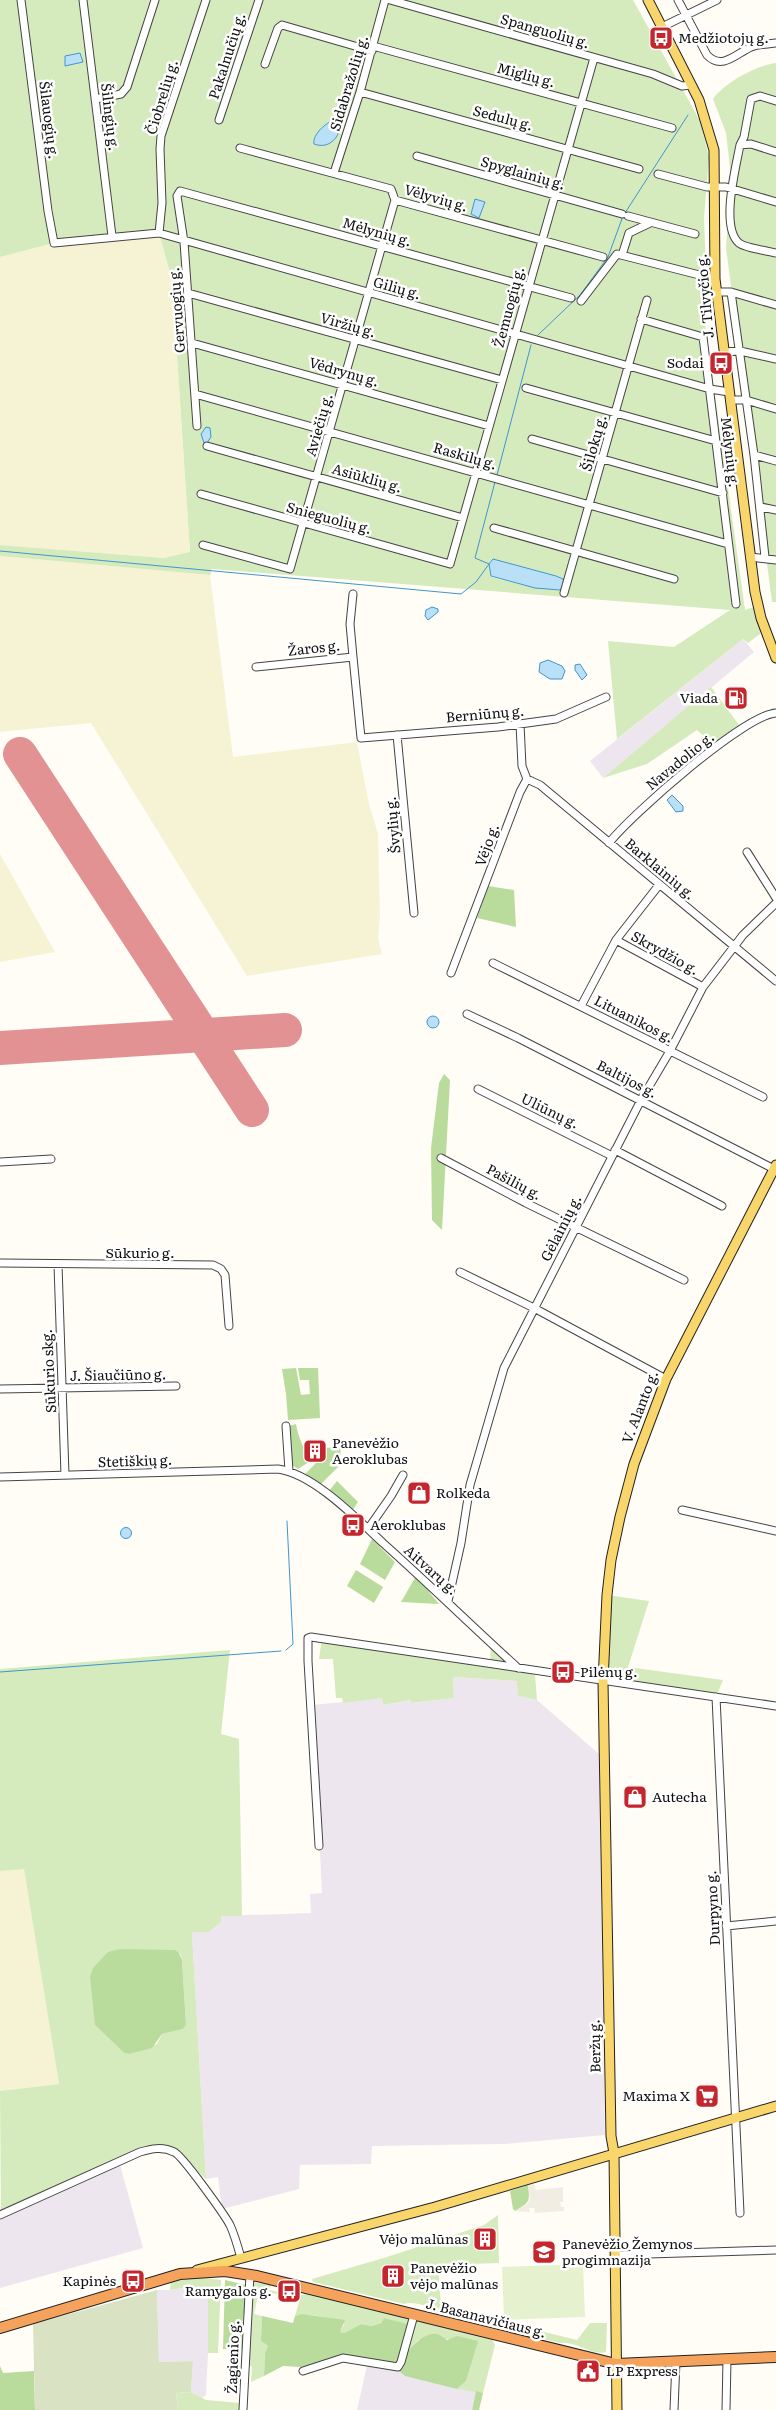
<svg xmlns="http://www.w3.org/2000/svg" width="776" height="2410" font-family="Literata,serif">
	<rect width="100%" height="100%" fill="#fffdf5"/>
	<path fill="#eee6ef" d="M743,639L754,652L603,778L590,761Z
		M453,1677L518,1681V1696L537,1700L599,1754L605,2135L504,2144L372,2146L371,2164L300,2165L299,2189L222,2209L218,2177L206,2179L192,1932H209L221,1922V1916L311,1913L310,1894L322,1893L313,1705L382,1698L383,1705L411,1700L412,1703L454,1698Z
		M119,2161L143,2248L0,2288V2205L1,2214Z
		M188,2287H209L208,2353L206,2395L202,2398L191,2392L193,2361L159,2362L157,2290H170Z
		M368,2361L457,2389L476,2391L472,2410H357Z"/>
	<path fill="#f6f3d4" d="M159,233L172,280L190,553L164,558L0,545V257L54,243Z
		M0,556L210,575L233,757L357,742L369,804L378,834L380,915L378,939L382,954L247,976L91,723L0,732Z
		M0,854L55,952L0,962Z
		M24,1868L59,2084L0,2091V1871Z"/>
	<path fill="#d5ebbd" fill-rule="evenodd" d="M0,0H633L700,121L709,157L704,218L706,274L701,294L745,610L754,607L760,627V634L748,643L743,639L617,739L608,641L674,647L730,610L212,569L210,575L0,556V545L164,558L190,552L172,280L159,233L54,243L0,257ZM492,559L556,576L560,590L535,588L491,577L489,564Z
		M776,63V602H772L726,248L731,177L726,133L713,99C724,83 757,65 776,63Z
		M711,687L742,729L716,748L697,730L647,764L603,778Z
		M607,1595L649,1601L628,1667L723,1680L716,1697L603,1682Z
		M322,1638L490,1663L491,1643L505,1658L508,1668L535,1675L537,1700L518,1696L517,1681L453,1677L454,1698L411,1703V1700L383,1705L382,1698L343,1703L342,1698H336L333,1659H319Z
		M230,1650L221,1734L239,1739L242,1916H221V1922L209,1932H192L206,2179L175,2152L155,2148L1,2214L0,2091L59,2084L24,1869L0,1871V1669ZM180,1953L182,1960L186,2025L183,2029L162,2034L157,2044L129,2054L124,2053L95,2025Z
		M498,2215L499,2263L438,2265L441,2307L577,2340L590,2323H607L606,2352C590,2356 577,2341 560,2343L434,2312C429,2305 412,2301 404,2304L313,2282L312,2279L387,2257L484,2225Z
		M195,2277L221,2280L218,2353H208V2287H189L170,2290L171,2281Z
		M253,2282L271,2285L269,2290L295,2296L294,2298L259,2290L254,2314L262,2316L261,2341L268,2346L265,2353L264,2376L251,2382L252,2367L249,2365L251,2323L249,2322Z
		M306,2294L492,2339L495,2345L483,2393L457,2389L466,2381L477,2341C457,2340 439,2337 418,2340L409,2350L402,2348L407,2324L384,2318L381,2323L372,2326L361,2324L344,2333L340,2332L344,2324C331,2318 309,2312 295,2316L301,2295Z
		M244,2316L243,2350L229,2349L238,2338Z
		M191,2392L206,2400L240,2403V2410H178L176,2393Z"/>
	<path fill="#b9dc9c" d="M488,886L514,890L516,927L477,918Z
		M444,1074L450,1080L442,1230L432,1220L431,1148L439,1083Z
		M296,1368L301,1395L310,1394L309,1380H300L298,1368H318L320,1418L288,1420L286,1394L282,1369Z
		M296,1424C298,1438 305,1449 309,1462L298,1469L292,1465L289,1426Z
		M340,1438L341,1464L321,1484L305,1474L318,1461L324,1459L325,1448L338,1447V1439Z
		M337,1481L358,1502L352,1511L329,1491Z
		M372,1539L395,1562L385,1580L360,1564Z
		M356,1570L383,1587L374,1603L347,1586Z
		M416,1576L439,1604L401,1602Z
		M120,1949L175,1950L179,1953L182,1960L186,2025L183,2029L162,2034L152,2048L129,2054L124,2053L95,2025L90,1977L93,1968L108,1952Z
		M528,2185C530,2202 530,2202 515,2211L513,2209L510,2191Z
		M225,2280L246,2285C245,2308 244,2331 229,2349H223Z
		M302,2314L345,2320L340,2332L344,2333L361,2324L372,2326L381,2323L384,2318L408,2324L402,2347L409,2350C415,2343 426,2332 437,2334C440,2335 444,2338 447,2340L457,2336L478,2341L466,2381L457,2389L405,2376L392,2365L340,2356L301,2367L283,2366L264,2376L265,2353L268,2346L261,2341L262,2316L293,2323L295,2316Z
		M0,2366L3,2373L34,2371L35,2410H0Z
		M476,2391L483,2393L479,2410H472Z"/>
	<path fill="#d9e3c4" d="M157,2290L159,2362L193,2361L191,2392L176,2393L178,2410H35L33,2324Z"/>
	<path fill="#e6f2cf" d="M583,2264L585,2317L504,2320L502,2267Z"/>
	<path fill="#f1ede2" d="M534,2184L536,2190L563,2187V2202H560L561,2207H564V2211L535,2213L534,2208H529L530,2212L515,2211L527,2204L530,2199L528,2185Z"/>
	<path fill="#b9e0f7" stroke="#3f96cf" d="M80,53L83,62L65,66V56Z
		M335,120L339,121L341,127C337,140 328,149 314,144C312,135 326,122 335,120Z
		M475,199L485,202L479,218L471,214Z
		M206,427L210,428L211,437L207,443H204L201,434Z
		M493,559L556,576L563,579L564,584L560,590L535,588L491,576L489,564Z
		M432,607L438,609V612L428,620L425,616L426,610Z
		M548,660L562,666L565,671L562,679H550L539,672L540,663Z
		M580,664L587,675L582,680L575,670V665Z
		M672,795L683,806V811L676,812L667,800Z
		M427 1022a6 6 0 1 1 12 0a6 6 0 1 1-12 0Z
		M120.5 1533a5.5 5.5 0 1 1 11 0a5.5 5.5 0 1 1-11 0Z"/>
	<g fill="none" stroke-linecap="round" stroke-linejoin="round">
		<path stroke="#3f96cf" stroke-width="1" d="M625,213L688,115
			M538,335L580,295L608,257L623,216
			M497,475L531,345
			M0,551L461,594L476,582L489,564L475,558L495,482
			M286,1650L293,1644L287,1521
			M0,1672L281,1651"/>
		<path stroke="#e29292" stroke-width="34" d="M20,754L252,1110
			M0,1048L285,1030"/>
		<g stroke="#444" stroke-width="9">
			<path id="minor" d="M21,0L48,211L54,243L159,233L710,389L729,392
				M83,0L112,236
				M390,0L653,74L682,86L691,85
				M678,0L707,55C722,71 737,53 751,47C759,44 768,44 776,43
				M662,27L717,0
				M373,46L672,128
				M265,64L278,28L282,25L372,51
				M360,92L639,169
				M95,99L121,94L127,87L155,0
				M219,120L259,0
				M740,145L744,137L751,99L760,96L776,101
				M776,152L751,144L740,145C736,167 720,227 739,243C745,248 768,251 776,253
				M417,156L622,214
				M334,173L360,92L385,0
				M658,174L707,187H726L776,202
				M395,200L603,257
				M628,216L695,234
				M159,233L162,203L160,149L161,136L206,0
				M622,255L629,233L650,223
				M716,292H731L776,305
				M731,292L754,455L765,557
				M188,293L502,380
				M581,301L617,254L715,279
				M641,319L703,337L736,604
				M192,343L489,426
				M724,352L740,351L776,359
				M526,388L716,441
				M195,394L728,544
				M730,400H746L776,409
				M197,426L184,242L177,196L180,191L571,298
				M532,439L723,493
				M207,446L463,518
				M754,455L776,461
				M201,494L450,564L594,58
				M761,507L776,510
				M494,528L674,579
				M203,545L290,569L395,200L391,189L240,148
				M750,557L776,560
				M564,593L647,300
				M353,594L350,624L353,657
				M256,667L353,657L361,738L498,727L556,719L606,697
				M397,735L414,913
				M527,779L540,785L776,981
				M609,843C631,815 744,715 776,713
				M747,852L776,898
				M616,940L703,987
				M493,963L763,1097
				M451,973L520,792L527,779L522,766L520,724
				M581,1006L616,940L659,885
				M467,1014L518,1038L774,1169
				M478,1089L612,1156
				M615,1150L722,1206
				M441,1158L526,1203L684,1280
				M0,1162L51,1159
				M0,1263L213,1265L221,1269L225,1275L229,1326
				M58,1265L65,1475
				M460,1272L534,1308L666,1379
				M0,1389L176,1386
				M286,1426L289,1471
				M0,1477L278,1469C314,1474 357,1519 383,1543C429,1584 473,1627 518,1668
				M682,1510L776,1531
				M368,1529L391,1496L403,1475
				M448,1601L461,1543L470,1485L504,1368L641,1100L670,1051L703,987L743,935L776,903
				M716,1697L740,2213
				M319,1846L308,1661V1638L311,1637L776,1706
				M726,1926L776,1921
				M0,2215L140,2152C151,2149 162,2146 174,2152C182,2155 224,2214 230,2225C235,2236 238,2247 241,2258
				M616,2255L776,2250
				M303,2371L343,2358L398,2367L401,2362L414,2315
				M243,2410L250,2275
				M674,2410L676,2361
				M726,2410L727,2359"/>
		</g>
		<g stroke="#222" stroke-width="11">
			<path id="major" d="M648,0L699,100L714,150L715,279L755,592L761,618L776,658
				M197,2270L435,2207L776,2106
				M617,2410L614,2153L611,2136L603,1682L607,1595L611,1560L620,1517L634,1464L666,1379L776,1165"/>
		</g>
		<g stroke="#222" stroke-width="12">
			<path id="highway" d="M0,2328L180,2274L225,2271L257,2276L616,2364L776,2357"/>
		</g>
		<use href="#minor" stroke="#fff" stroke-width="7"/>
		<use href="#major" stroke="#f9d66b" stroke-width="9"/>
		<use href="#highway" stroke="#f5a25d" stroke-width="10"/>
	</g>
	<defs>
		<g id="bus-square" transform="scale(1.25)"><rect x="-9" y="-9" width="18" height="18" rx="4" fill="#c4262e" stroke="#fff"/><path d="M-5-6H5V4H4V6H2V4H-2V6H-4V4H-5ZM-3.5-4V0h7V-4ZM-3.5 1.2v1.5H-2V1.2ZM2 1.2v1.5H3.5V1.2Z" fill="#fff"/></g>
		<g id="fuel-square" transform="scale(1.25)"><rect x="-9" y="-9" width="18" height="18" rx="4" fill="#c4262e" stroke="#fff"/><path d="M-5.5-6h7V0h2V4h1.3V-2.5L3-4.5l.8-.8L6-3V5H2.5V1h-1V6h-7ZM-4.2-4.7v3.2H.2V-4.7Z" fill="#fff"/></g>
		<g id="building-square" transform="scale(1.25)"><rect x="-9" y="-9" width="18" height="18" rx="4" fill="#c4262e" stroke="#fff"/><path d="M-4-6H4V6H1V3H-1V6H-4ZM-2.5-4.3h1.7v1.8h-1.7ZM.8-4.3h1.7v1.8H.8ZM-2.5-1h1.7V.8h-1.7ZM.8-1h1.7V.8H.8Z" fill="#fff"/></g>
		<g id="shop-square" transform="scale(1.25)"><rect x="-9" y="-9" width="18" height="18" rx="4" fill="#c4262e" stroke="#fff"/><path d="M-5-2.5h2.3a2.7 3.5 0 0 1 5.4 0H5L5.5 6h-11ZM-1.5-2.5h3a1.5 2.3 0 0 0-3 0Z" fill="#fff"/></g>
		<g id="supermarket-square" transform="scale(1.25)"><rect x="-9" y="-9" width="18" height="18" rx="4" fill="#c4262e" stroke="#fff"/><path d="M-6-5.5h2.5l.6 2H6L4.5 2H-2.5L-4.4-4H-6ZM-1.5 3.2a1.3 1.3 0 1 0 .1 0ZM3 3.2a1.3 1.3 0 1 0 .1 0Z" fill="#fff"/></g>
		<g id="school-square" transform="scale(1.25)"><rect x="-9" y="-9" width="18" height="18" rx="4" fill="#c4262e" stroke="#fff"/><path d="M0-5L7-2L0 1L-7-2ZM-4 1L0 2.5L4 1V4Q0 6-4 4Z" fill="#fff"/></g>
		<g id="civic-square" transform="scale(1.25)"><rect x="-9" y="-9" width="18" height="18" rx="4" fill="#c4262e" stroke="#fff"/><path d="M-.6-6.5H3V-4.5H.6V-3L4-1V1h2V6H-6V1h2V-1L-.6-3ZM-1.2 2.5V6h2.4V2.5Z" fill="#fff"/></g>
	</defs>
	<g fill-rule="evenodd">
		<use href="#bus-square" x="661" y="38"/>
		<use href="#bus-square" x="721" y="363"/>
		<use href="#fuel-square" x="736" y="698"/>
		<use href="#building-square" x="315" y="1451"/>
		<use href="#shop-square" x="419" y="1493"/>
		<use href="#bus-square" x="353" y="1525"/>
		<use href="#bus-square" x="563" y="1672"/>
		<use href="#shop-square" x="635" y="1797"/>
		<use href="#supermarket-square" x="707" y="2096"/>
		<use href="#building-square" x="485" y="2239"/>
		<use href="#school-square" x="544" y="2252"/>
		<use href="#building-square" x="393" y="2276"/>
		<use href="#bus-square" x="133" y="2281"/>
		<use href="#bus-square" x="289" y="2291"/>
		<use href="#civic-square" x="588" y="2371"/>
	</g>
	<g text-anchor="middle" stroke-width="5" stroke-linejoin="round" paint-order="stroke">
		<g font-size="14" fill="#111" stroke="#fff">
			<text transform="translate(545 31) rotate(16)" y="5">Spanguolių g.</text>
			<text transform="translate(227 56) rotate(-72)" y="5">Pakalnučių g.</text>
			<text transform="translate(526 75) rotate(15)" y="5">Miglių g.</text>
			<text transform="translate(349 83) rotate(-73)" y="5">Sidabražolių g.</text>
			<text transform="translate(162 97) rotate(-73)" y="5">Čiobrelių g.</text>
			<text transform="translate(110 117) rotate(83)" y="5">Šilingių g.</text>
			<text transform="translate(503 118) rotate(15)" y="5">Sedulų g.</text>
			<text transform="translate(49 120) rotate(83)" y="5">Šilauogių g.</text>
			<text transform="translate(523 173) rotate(16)" y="5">Spyglainių g.</text>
			<text transform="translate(436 198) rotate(16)" y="5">Vėlyvių g.</text>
			<text transform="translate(377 232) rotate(16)" y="5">Mėlynių g.</text>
			<text transform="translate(397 288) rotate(16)" y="5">Gilių g.</text>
			<text transform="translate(705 296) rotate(-95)" y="5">J. Tilvyčio g.</text>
			<text transform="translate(509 307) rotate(-75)" y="5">Žemuogių g.</text>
			<text transform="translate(177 310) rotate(-94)" y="5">Gervuogių g.</text>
			<text transform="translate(348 325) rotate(16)" y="5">Viržių g.</text>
			<text transform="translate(344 372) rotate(16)" y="5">Vėdrynų g.</text>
			<text transform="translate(319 425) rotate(-74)" y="5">Aviečių g.</text>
			<text transform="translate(594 443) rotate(-74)" y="5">Šilokų g.</text>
			<text transform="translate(730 452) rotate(83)" y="5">Mėlynių g.</text>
			<text transform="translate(465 456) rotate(16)" y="5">Raskilų g.</text>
			<text transform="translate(367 478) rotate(16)" y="5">Asiūklių g.</text>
			<text transform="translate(329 518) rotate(15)" y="5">Snieguolių g.</text>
			<text transform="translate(314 648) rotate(-6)" y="5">Žaros g.</text>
			<text transform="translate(485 714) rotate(-5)" y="5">Berniūnų g.</text>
			<text transform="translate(680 761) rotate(-39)" y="5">Navadolio g.</text>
			<text transform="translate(393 825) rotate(-95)" y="5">Švylių g.</text>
			<text transform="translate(487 845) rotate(-70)" y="5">Vėjo g.</text>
			<text transform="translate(660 869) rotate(40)" y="5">Barklainių g.</text>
			<text transform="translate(665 953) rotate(29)" y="5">Skrydžio g.</text>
			<text transform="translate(634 1019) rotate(27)" y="5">Lituanikos g.</text>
			<text transform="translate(627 1079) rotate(27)" y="5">Baltijos g.</text>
			<text transform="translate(550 1111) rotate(26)" y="5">Uliūnų g.</text>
			<text transform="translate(514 1182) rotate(28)" y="5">Pašilių g.</text>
			<text transform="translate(561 1228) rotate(-63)" y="5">Gėlainių g.</text>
			<text x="140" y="1258">Sūkurio g.</text>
			<text transform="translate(49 1371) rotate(-93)" y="5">Sūkurio skg.</text>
			<text transform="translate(118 1375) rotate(-1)" y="5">J. Šiaučiūno g.</text>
			<text transform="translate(640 1407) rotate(-69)" y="5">V. Alanto g.</text>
			<text transform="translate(135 1461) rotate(-2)" y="5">Stetiškių g.</text>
			<text transform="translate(431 1570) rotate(42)" y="5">Aitvarų g.</text>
			<text transform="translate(713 1908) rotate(-93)" y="5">Durpyno g.</text>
			<text transform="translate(595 2046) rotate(-91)" y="5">Beržų g.</text>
			<text transform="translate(486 2318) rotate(14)" y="5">J. Basanavičiaus g.</text>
			<text transform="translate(233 2357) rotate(-88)" y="5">Žagienio g.</text>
		</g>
		<g font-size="14" fill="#111" stroke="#fff" text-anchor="start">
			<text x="678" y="43">Medžiotojų g.</text>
			<text x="704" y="368" text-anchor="end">Sodai</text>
			<text x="718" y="703" text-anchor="end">Viada</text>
			<text x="332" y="1448">Panevėžio<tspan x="332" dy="16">Aeroklubas</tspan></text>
			<text x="436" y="1498">Rolkeda</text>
			<text x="370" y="1530">Aeroklubas</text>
			<text x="580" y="1677">Pilėnų g.</text>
			<text x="652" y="1802">Autecha</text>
			<text x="690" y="2101" text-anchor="end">Maxima X</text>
			<text x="468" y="2244" text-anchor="end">Vėjo malūnas</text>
			<text x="562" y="2249">Panevėžio Žemynos<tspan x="562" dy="16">progimnazija</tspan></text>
			<text x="410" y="2273">Panevėžio<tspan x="410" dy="16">vėjo malūnas</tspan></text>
			<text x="116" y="2286" text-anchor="end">Kapinės</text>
			<text x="272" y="2296" text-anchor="end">Ramygalos g.</text>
			<text x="606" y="2376">LP Express</text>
		</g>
	</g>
</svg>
